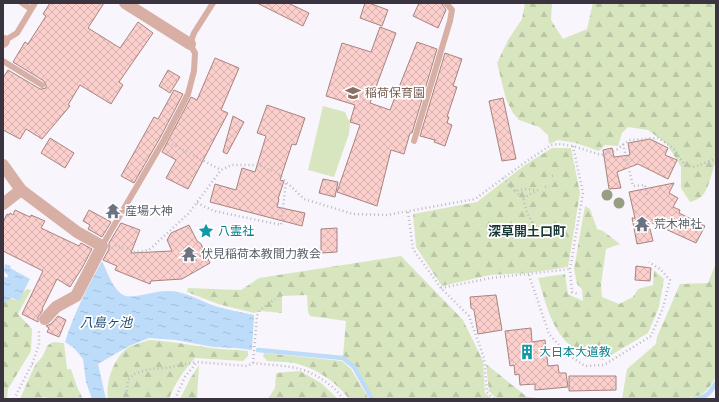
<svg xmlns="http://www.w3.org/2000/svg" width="719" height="402" font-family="Barlow,'Noto Sans JP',sans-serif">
	<defs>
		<pattern id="forest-firs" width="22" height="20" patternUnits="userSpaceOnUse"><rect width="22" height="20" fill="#d8e6c0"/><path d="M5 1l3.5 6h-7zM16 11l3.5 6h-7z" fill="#bac6a6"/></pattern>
		<pattern id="water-ripples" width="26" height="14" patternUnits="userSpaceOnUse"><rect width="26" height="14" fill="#bddcfa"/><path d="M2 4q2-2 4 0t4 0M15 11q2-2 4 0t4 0" fill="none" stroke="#a3bdd8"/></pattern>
		<pattern id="building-cross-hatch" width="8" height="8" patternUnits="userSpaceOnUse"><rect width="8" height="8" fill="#fbcfcb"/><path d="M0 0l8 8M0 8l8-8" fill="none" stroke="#d8b2b0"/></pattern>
	</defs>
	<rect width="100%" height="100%" fill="#f8f5fc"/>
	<path fill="url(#forest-firs)" d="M525,3H552L551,20L563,39L587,29L593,3H716V160C712,171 709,189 702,196C699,199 694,201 690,202L681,188V167L667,144L648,130L628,127L622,133L618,146L605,145L599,151L576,143L558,140L549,144L548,135L539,127L519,120L513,113L506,99L497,63L508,40L522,19Z
		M552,148H571L580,193L568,267L528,273L490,275L442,286L416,247L413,214L477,202L525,165Z
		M585,206L590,209L597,229L603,231L620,244L606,249L601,285L602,297L619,304L633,297L638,289L653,285L654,270L664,279L659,307L648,333L603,360C593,357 580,355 572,347C551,330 546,303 538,278L565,274L568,294L583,301L582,289L577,284L574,269Z
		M401,256L463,320L483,361L485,393L492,399H374L355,366L343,356L346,321L310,316L308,312L307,295L282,296V313L261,311L254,313L218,304L187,292L188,288L241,290L259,278Z
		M716,263V377C712,383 709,390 702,394C697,397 692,396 687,399H622L627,369L656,344L657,337L680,284L708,283Z
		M27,289L31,290L18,314L32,329L31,351L8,389L7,399H3V296L15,300Z
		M149,340C170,341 190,345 211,348C223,350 236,349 248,351V356L243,361L195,358C184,370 175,383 169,399H108C105,382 115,354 131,346C137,344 143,342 149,340Z
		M53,342L64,343L67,369H71L77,387L83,399H53L43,397L42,399H20L35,365L42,357L48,345Z
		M264,353L342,361L351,369L369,399H349C337,383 320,371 301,365C291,361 278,362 267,361L263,356Z
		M486,364L527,397L550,399H497L489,391Z
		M199,365L197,399H180L190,379Z
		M300,371L321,383L338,399H268L275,388L276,373Z"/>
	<path fill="#d8e6c0" d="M323,106L345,112L350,123L349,134L334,177L308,170Z"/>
	<path fill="url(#water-ripples)" d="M102,261C107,271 114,293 126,296C137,298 157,290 169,291C185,291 200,301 215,306C228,310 241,312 254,315L252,350L235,348L213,347L176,340L149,338L129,346L98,364L106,399H92L86,382L83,359L74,348L65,342C74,313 87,288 102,261Z
		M5,264L11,266L10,268L30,279L19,301L12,298L7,300L3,305V276L7,278L8,275L4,272Z"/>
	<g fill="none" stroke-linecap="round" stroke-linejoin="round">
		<path stroke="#bddcfa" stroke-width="4.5" d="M258,350L343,358L354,367L372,399
			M694,399C706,398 710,393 716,383"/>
	</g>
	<path fill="url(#building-cross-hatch)" stroke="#aa837f" d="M50,3H104L88,28L120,48L138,22L153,33L119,82L123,85L111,104L80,85L68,105L70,106L42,139L26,129L20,139L3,130V78L8,70L40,89H42L46,88V85L44,81L13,62L25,42L28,44L46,16L43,14Z
		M257,3H288L309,13L303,26Z
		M365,3H369L388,10L382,26L360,18Z
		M419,3H439L442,4L446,10L438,28L413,16Z
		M380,27L396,33L370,103L390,110L417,42L437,49L412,133H410L404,154L391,150L377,206L337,192L360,125L350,122L355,105L326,96L342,43L371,52Z
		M445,53L462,59L453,86L457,87L447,117H449L447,123L452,125L445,146L434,142L435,140L420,136Z
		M215,58L239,68L221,110L228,113L188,189L166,178L176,160L162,152L191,97L197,100Z
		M168,70L180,77L170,93L159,86Z
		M174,90L183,94L160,138L134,183L121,176L154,117L158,119Z
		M503,98L516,159L502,161L489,101Z
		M267,105L305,118L296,145L292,144L280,180L284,181L278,199H279L277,207L305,213L302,226L210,202L215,184L236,190L242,168L255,172L266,136L257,133Z
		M233,116L244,122L227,154L223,152Z
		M50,138L74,153L65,168L41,153Z
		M650,139L668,148L665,155L677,160L668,179L638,164L617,172L621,188L609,189L603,150L612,148L614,157L630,155L628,143Z
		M323,179L338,182L335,197L319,193Z
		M674,183L669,193L678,198L673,207L680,210L679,213L705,226L696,243L648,221L653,241L637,244L632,218H635L629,192Z
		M15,210L30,217L31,215L45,221L41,228L79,246L81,243L92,249L82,268L70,287L57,279L42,309L43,310L38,317V322L22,314L43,271L3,251V222L7,214L9,215L10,213L13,215Z
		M89,210L111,222L102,237L88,229L90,225L83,221Z
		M121,223L140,230L131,253L172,251L167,240L171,233L189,225L197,241L201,244L210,263L182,279L151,281L150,284L115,270L117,266L103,260L109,249V243Z
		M337,228V252L321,253V229Z
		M636,266L651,268L650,281L635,280Z
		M496,295L502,330L478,334L474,310L471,308L470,297Z
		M58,316L66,320L59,337L47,332L49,328L46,326L51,324Z
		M531,328L532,342L545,340L548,366L558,365L559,373H566L568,387L535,390V384L520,385L519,374L515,375L514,365L510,366L505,331Z
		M569,376H616V390L569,391Z"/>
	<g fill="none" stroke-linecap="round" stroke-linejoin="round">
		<path stroke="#bdb9c2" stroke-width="2.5" stroke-dasharray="1 3" stroke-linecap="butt" d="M172,144L221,170
			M623,144L633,186L645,185L647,196
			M573,146L583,193L570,269L572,292L578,294
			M552,176L556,175
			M503,178L515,191L525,189L537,190
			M545,187L549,186
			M515,191L523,198L527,213L537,231
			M523,198L540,189
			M197,203L214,211L281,225L286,182
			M408,212L413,249L441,288L469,316L484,358L487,392L494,399
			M115,245L135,252L149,250L189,213L221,170L232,165H259L277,173L304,199L353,214L387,215L475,199L524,163L551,145L559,144L573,146L601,155L615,151L629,140L658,138L666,143L673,148L685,165L693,167L700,165L716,158
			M529,275L549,334L567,354L585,366L604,365L651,336L663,308L670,280L660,269L649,262
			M441,288L491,278L570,269
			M253,363L257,316L260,310L275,299
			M32,364L38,367
			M14,399L32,364L39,345V330
			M126,399L128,380L134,374L149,369L165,368L197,362
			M175,399L185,377L197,362L247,366L253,363C268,365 285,365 300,369C315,373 335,386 343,399
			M714,399L716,396"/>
		<path stroke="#d8afa4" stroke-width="6" d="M22,3L31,9
			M4,41L17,33L35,3
			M3,61L42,85
			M414,141L450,21L452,10L446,3
			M102,246L164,140L188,94L194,71L195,53L190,44L194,33L213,3"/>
		<path stroke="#d8afa4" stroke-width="12" d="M125,3L190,44
			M3,42L4,41
			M3,165L21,190L77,232L102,246L76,296L56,307L45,319
			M3,204L21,190"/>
	</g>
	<g fill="#979e82">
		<circle cx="607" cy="195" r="5.5"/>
		<circle cx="619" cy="203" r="5.5"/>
	</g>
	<defs>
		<g id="school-bare" transform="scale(1.2)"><path d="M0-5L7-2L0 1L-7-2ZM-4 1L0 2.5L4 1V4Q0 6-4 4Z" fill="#8d6e63" stroke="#fff" stroke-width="2.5" paint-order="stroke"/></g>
		<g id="temple-bare" transform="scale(1.2)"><path d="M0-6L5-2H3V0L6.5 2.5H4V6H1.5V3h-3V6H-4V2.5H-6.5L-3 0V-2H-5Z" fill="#6b7280" stroke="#fff" stroke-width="2.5" paint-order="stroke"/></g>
		<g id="sight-bare" transform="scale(1.2)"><path d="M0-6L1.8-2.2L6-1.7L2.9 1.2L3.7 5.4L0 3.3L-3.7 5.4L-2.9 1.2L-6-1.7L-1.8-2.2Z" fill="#0f9aa8" stroke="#fff" stroke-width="2.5" paint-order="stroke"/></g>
		<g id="building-bare" transform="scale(1.2)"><path d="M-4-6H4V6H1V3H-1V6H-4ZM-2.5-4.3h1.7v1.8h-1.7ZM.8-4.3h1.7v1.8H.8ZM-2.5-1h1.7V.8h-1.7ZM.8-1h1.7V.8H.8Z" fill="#0f9aa8" stroke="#fff" stroke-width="2.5" paint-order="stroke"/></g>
	</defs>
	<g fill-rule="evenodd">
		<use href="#school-bare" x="353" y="93"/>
		<use href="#temple-bare" x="113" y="211"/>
		<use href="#temple-bare" x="642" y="224"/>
		<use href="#sight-bare" x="206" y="231"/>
		<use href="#temple-bare" x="189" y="254"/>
		<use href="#building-bare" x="527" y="352"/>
	</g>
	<g text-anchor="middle" stroke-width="3.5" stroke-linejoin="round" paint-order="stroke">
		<g font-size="12" fill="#785e54" stroke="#fff" text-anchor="start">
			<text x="365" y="97">稲荷保育園</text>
		</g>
		<g font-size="12" fill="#5b616d" stroke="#fff" text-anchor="start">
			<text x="125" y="215">産場大神</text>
			<text x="654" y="228">荒木神社</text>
			<text x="201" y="258">伏見稲荷本教間力教会</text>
		</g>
		<g font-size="12" fill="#0d838f" stroke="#fff" text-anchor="start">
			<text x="218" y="235">八霊社</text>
			<text x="539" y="356">大日本大道教</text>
		</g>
		<g font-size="13" font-weight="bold" fill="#183a35" stroke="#fff">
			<text x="527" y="236">深草開土口町</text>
		</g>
		<g font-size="13" font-style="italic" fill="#1e4b72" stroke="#fff">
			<text x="106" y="327">八島ヶ池</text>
		</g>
	</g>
	<rect width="719" height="402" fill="none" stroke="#3a3441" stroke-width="8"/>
</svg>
